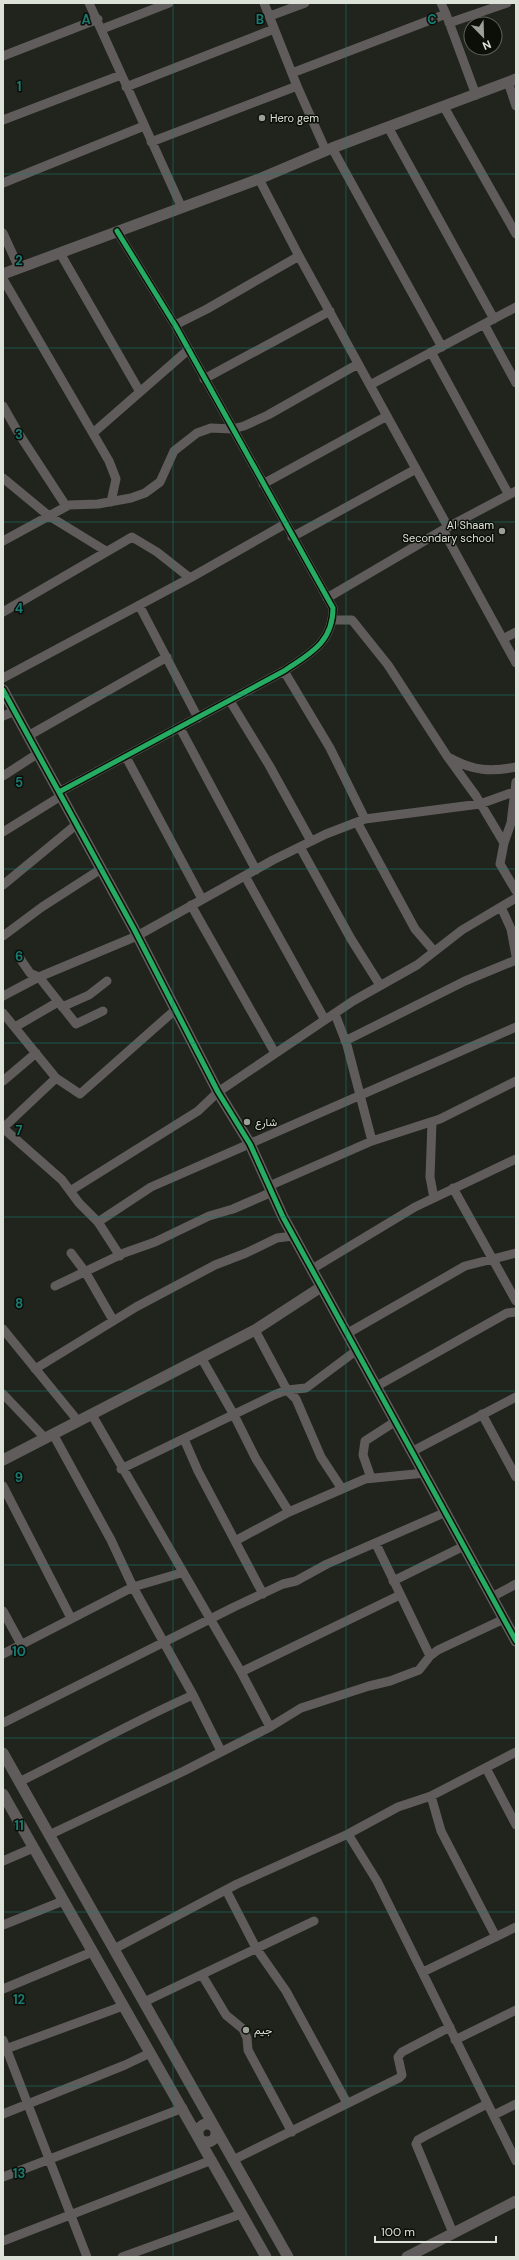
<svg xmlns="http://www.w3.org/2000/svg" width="519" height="2260" font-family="'DM Sans',Vazirmatn,sans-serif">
	<rect width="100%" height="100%" fill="#20241c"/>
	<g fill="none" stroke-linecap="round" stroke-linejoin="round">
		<path stroke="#615c5c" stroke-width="9" d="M89,3L181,206
			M264,3L297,86L326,151
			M441,3L446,14
			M270,16L305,3
			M449,23L507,3
			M102,29L169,3
			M3,56L98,19
			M292,73L446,14L476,95
			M508,82L516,106
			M126,87L274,29
			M444,107L516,234
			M3,120L121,75
			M388,127L494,319
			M151,142L297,86
			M332,148L442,347
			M259,179L299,256L448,527
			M3,183L144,126
			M3,233L19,268
			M60,253L140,392
			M3,279L109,461L116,479L111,502
			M484,324L516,383
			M175,325L207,309L299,256
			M431,352L509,495
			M204,379L330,311
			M370,385L516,307
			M3,406L19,434L66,506
			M93,433L188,350
			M3,478L49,516L106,551
			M263,484L387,416
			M443,530L516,663
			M292,537L416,469
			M3,541L69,505L98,504L131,498L145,493L160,482L174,451L197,433L211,428L232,429L244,426L268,415L358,364
			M327,598L448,527L516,491
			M139,605L198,718
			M3,612L132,537L157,552L190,578
			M333,620H352L388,665L447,756L476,796L504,843
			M503,639L516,632
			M284,671L330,748L365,819
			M3,678L190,578L285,524
			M230,701L269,765L311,841
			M3,716L15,711
			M180,728L256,870
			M28,736L167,657
			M126,757L202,899
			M450,758C473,771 491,772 516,767
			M3,776L37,754
			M516,782L511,823L504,843L500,864L516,891
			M59,792L284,671C309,654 333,643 333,608L175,325L117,231
			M357,822L415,929L434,951
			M3,832L61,796
			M300,847L351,939L380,985
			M245,876L325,1020
			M3,885L77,824
			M191,905L275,1053
			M501,907L511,929L516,956
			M3,936L42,907L101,869
			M19,957L30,973L39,977L76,1024L103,1011
			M3,996L39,977L137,936L273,860L326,834L365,819L480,804L516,791
			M62,1007L89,995L107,981
			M3,1013L56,1078L3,1128
			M335,1014L347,1045L372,1141
			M15,1027L58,1002
			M345,1041L465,981L516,960
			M56,1078L80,1094L175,1010
			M3,1081L36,1053
			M432,1122L430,1177L434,1198
			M3,1128L62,1180L79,1203L98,1222L120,1256
			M269,1186L372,1141L440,1119L516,1081
			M453,1188L516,1301
			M70,1191L198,1111L218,1092L353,1001L417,965L462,930L516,898
			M98,1222L151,1187L516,1027
			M71,1253L86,1273L113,1320
			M312,1269L415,1207L516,1159
			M55,1286L124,1253L155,1242L209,1216L233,1209L272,1192
			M3,1329L78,1421
			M255,1330L287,1390L296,1399L321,1457L342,1489
			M348,1333L465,1266L516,1253
			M202,1359L234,1415L256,1459L289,1512
			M35,1369L136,1307L215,1265L246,1253L277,1238L293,1236
			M377,1386L507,1313L516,1312
			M3,1394L45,1438
			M482,1414L516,1477
			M92,1415L241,1672L270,1727
			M53,1434L111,1540L133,1587L193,1695L221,1751
			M184,1439L198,1471L263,1594
			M413,1451L516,1397
			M121,1469L274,1395L287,1390L306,1388L357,1350
			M371,1478L363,1455L365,1441L396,1421
			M3,1486L71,1618
			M235,1541L289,1512L365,1479L425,1473
			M376,1544L430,1656
			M393,1581L464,1546
			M492,1597L516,1584
			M3,1611L21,1644
			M3,1654L133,1587L181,1573
			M241,1672L400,1595
			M3,1723L234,1607L283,1584L296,1581L327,1564L446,1512
			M486,1768L516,1825
			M19,1782C78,1753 134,1721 193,1695
			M431,1796L441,1831L496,1937
			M348,1834L377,1881L516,2161
			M49,1835L184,1771L270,1727L301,1708L369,1686L390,1681L419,1670L430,1656L438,1650L504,1619
			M3,1861L33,1848
			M226,1890L256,1948L286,1991L347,2103
			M3,1925L63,1901
			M114,1949L237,1884L348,1834L398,1807L431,1796L516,1752
			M423,1972L516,1927
			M202,1975L226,2015L243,2029L247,2038L248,2050L292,2132
			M3,1989L92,1952
			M144,2002L314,1921
			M3,2040L87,2257
			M455,2040L516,2010
			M3,2050L123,2006
			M3,2114L125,2065L150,2053
			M494,2115L516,2104
			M233,2160L399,2078L402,2075L398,2057L402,2052L450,2027
			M3,2177L183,2108
			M453,2233L416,2144L418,2140L425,2136L487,2104
			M3,2241L212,2160
			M122,2257L241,2214"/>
		<path stroke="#615c5c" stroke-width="11" d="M3,274L259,179L332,148L516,79
			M3,690L134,929L218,1092L250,1144L283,1217L516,1641
			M3,1460L255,1330L321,1287
			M3,1753L288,2257
			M3,1794L266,2257
			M198 2133a9 9 0 1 1 18 0a9 9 0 1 1-18 0Z
			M407,2257L516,2201"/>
		<g stroke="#0b0f08" stroke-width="8">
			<path id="cycleway" d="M3,690L134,929L218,1092L250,1144L283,1217L516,1641
				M59,792L284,671C309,654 333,643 333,608L175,325L117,231"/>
		</g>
		<use href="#cycleway" stroke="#26ab63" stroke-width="5"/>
	</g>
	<path fill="none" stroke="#197b73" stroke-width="1" stroke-opacity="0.55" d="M173,3V2257M346,3V2257M3,174H516M3,348H516M3,522H516M3,695H516M3,869H516M3,1043H516M3,1217H516M3,1391H516M3,1565H516M3,1738H516M3,1912H516M3,2086H516"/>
	<g fill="#9ba096" stroke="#0b0f08" stroke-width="1.5">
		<circle cx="262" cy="118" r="4"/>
		<circle cx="502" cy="531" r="4"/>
		<circle cx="247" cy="1122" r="4"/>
		<circle cx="246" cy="2030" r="4"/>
	</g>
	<g text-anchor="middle" stroke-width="3" stroke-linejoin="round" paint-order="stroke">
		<g font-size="11" fill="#dde2d8" stroke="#0b0f08" text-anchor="start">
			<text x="270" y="122">Hero gem</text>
			<text x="494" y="529" text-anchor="end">Al Shaam<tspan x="494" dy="13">Secondary school</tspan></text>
			<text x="255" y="1126">شارع</text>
			<text x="254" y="2034">جيم</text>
		</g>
	</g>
	<g font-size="13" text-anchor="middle" font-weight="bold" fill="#197b73" stroke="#0b0f08" stroke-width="3" stroke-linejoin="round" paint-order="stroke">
		<text x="86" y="24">A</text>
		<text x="260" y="24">B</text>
		<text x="432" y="24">C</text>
		<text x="19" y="91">1</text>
		<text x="19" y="265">2</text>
		<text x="19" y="439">3</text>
		<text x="19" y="613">4</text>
		<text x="19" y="787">5</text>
		<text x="19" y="961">6</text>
		<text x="19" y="1135">7</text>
		<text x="19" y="1308">8</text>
		<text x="19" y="1482">9</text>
		<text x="19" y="1656">10</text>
		<text x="19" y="1830">11</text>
		<text x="19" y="2004">12</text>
		<text x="19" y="2178">13</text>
	</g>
	<rect width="519" height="2260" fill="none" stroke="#dde2d8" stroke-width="8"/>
	<g transform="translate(483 36) rotate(157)"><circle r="19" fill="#0b0f08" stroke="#5f635b"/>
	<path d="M0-3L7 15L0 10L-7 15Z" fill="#9ba096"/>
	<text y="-6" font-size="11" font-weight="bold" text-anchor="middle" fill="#dde2d8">N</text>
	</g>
	<path d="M375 2236v6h121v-6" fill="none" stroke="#dde2d8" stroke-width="2"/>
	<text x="381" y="2236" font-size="12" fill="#dde2d8" stroke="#0b0f08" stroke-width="3" paint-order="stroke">100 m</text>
</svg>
